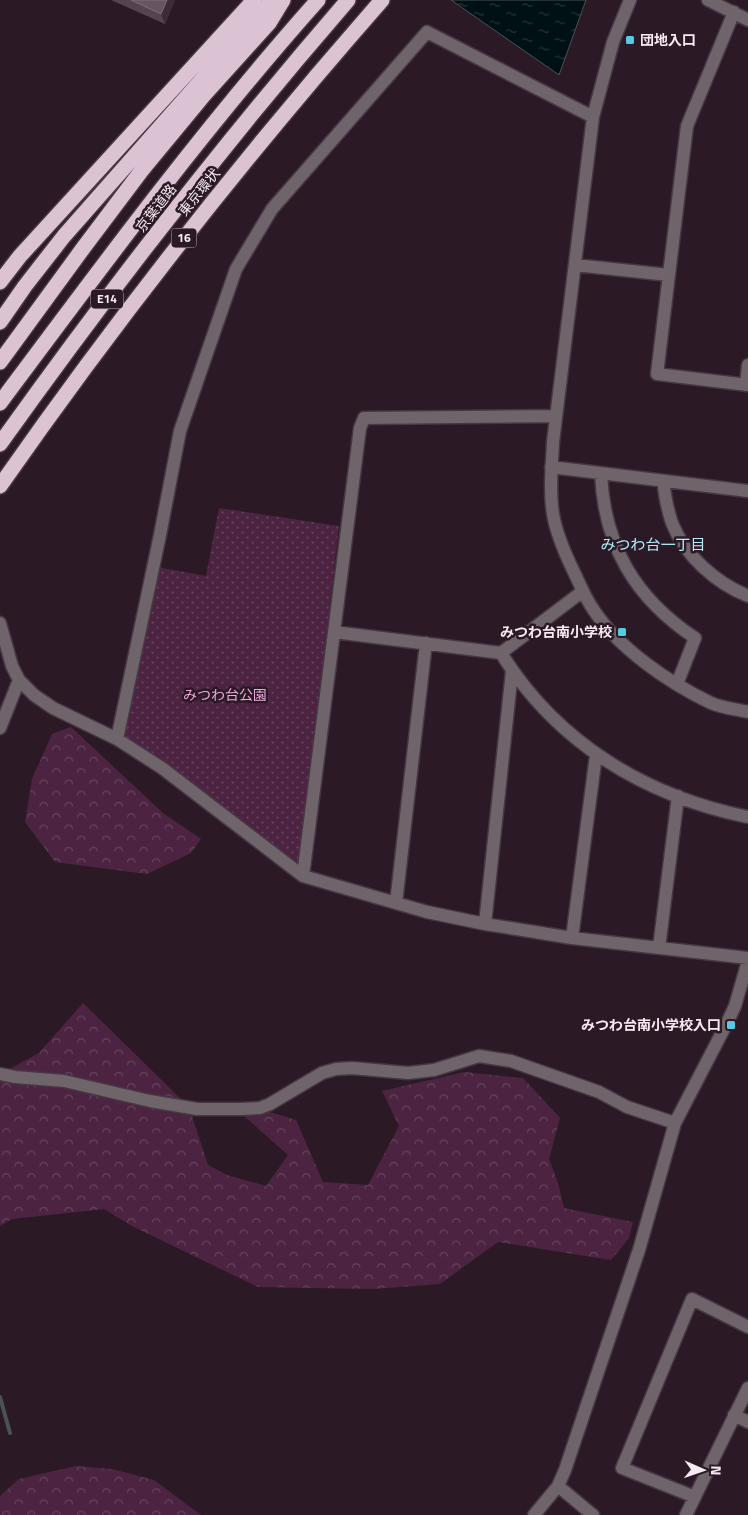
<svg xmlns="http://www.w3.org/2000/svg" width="748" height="1515" font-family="'Titillium Web','Noto Sans JP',sans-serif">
	<defs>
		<pattern id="green-dots" width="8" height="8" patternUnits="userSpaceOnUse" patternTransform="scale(1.25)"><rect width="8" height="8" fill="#4c2441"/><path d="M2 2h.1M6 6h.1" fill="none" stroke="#66445d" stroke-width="1.8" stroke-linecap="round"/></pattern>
		<pattern id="forest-crowns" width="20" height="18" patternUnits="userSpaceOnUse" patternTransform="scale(1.25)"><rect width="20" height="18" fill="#4c2441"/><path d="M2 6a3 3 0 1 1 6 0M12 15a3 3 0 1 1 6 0" fill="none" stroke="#66445d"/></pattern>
		<pattern id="water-ripples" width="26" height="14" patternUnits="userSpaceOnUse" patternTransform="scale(1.25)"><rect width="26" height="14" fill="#001115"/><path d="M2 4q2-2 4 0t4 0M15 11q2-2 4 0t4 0" fill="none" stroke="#263438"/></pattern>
	</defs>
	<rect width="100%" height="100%" fill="#2b1a26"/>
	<path fill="url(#green-dots)" d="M219,508L339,526L300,866L122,735L157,567L206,576Z"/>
	<path fill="url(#forest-crowns)" d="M71,727L163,813L201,839L191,853L147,874L55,862L25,822L32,779L52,734Z
		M83,1003L189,1107L208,1165L227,1175L266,1186L288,1155L243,1115L270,1112L296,1120L323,1182L368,1185L399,1126L382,1091L464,1072L523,1078L560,1118L549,1159L558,1183L564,1208L633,1222L629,1238L611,1260L498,1242L440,1284L373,1289L258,1287L132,1226L104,1209L12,1219L0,1226V1074L39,1053Z
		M76,1466L112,1469L154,1480L201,1515H0V1496L19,1479Z"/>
	<path fill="url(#water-ripples)" stroke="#4a5257" d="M451,0H586L559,75Z"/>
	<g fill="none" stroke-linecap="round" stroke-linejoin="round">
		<path stroke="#4a5257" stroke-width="4" d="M0,1397L10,1433"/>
		<g stroke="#473742" stroke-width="15">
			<path id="minor" d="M630,0L613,42L593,117L553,442C552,465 549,491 553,514C556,533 564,551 572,568C579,582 584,596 593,609C618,648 669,683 711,703C722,708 736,709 748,712
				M708,0L748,20
				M734,12L687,126L657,374L748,385
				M575,265L669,275
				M746,385L748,365
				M551,467L748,491
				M601,473C604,546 635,598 695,638L677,684
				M663,481C665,496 667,509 672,523C685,556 716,583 748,596
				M0,623L12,666L19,680L34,695L53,708L117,739L162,768L303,876L427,912L485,924L572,938L748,958
				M334,632L501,653L583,591
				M501,653C557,743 645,796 748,817
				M0,728L19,680
				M117,739L160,535L180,431L236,269L272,209L427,32L593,117
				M303,876L360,428L364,418L556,416
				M396,903L426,643
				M485,924L512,671
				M572,938L596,755
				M659,948L678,796
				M0,1074L15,1077L64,1081L150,1101L197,1109H242L260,1108L270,1104L322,1073L336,1069L352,1068L408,1073L434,1070L479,1056L511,1061L599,1092L627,1107L675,1123
				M734,1415L748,1422
				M558,1486L593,1515
				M695,1497L622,1468L692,1299L748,1327
				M534,1515L558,1486L565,1470L639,1250L675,1123L727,1023L735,1006L748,961
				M686,1515L748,1388"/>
		</g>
		<g stroke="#473742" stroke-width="18">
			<path id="highway" d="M0,282L20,256L254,0
				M0,322L25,286L64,236L272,0
				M0,362L84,247L142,170L204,95L269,23L283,0
				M0,403C102,266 204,128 318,0
				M0,444C109,291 225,142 348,0
				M0,486C118,317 246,155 382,0"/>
		</g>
		<use href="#minor" stroke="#6e646a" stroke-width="12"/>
		<use href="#highway" stroke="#dcc3d3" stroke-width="15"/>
	</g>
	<path fill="#564350" d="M111,0H175L165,24Z"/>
	<path fill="#3e2b38" d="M167,0H175L165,24L161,14Z"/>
	<path fill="#675561" stroke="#7e6c78" d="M131,0H167L161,14Z"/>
	<g fill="#55cae0" stroke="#2b1a26" stroke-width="2">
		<rect x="625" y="35" width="10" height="10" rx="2.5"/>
		<rect x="617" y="627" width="10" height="10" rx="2.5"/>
		<rect x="726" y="1020" width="10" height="10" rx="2.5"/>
	</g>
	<g text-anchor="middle" stroke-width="5" stroke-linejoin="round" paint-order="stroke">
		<g fill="#2b1a26" stroke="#b9abb4" stroke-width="1">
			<rect x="171.5" y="228.5" width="25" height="19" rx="4"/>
			<rect x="91" y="289.5" width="32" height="19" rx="4"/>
		</g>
		<g font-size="12" font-weight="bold" fill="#f6e9f1">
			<text x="184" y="242">16</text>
			<text x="107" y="303">E14</text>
		</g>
		<g font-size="14" font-weight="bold" fill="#f6e9f1" stroke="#2b1a26" text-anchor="end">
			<text x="640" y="45" text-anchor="start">団地入口</text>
			<text x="612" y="637">みつわ台南小学校</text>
			<text x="721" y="1030">みつわ台南小学校入口</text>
		</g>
		<g font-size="14" fill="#f6e9f1" stroke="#2b1a26">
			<text transform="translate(199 192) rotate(-51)" y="5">東京環状</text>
			<text transform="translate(156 208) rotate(-52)" y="5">京葉道路</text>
		</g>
		<g font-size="14" fill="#f0a7d9" stroke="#2b1a26">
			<text x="225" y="700">みつわ台公園</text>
		</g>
		<g font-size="15" fill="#b3ecf8" stroke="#2b1a26">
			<text x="653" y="550">みつわ台一丁目</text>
		</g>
	</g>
	<g transform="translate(703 1470) rotate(92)" stroke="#2b1a26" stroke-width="4" paint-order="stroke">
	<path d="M0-4L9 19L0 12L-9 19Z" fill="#f6e9f1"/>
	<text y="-8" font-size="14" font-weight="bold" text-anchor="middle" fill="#f6e9f1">N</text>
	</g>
</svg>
